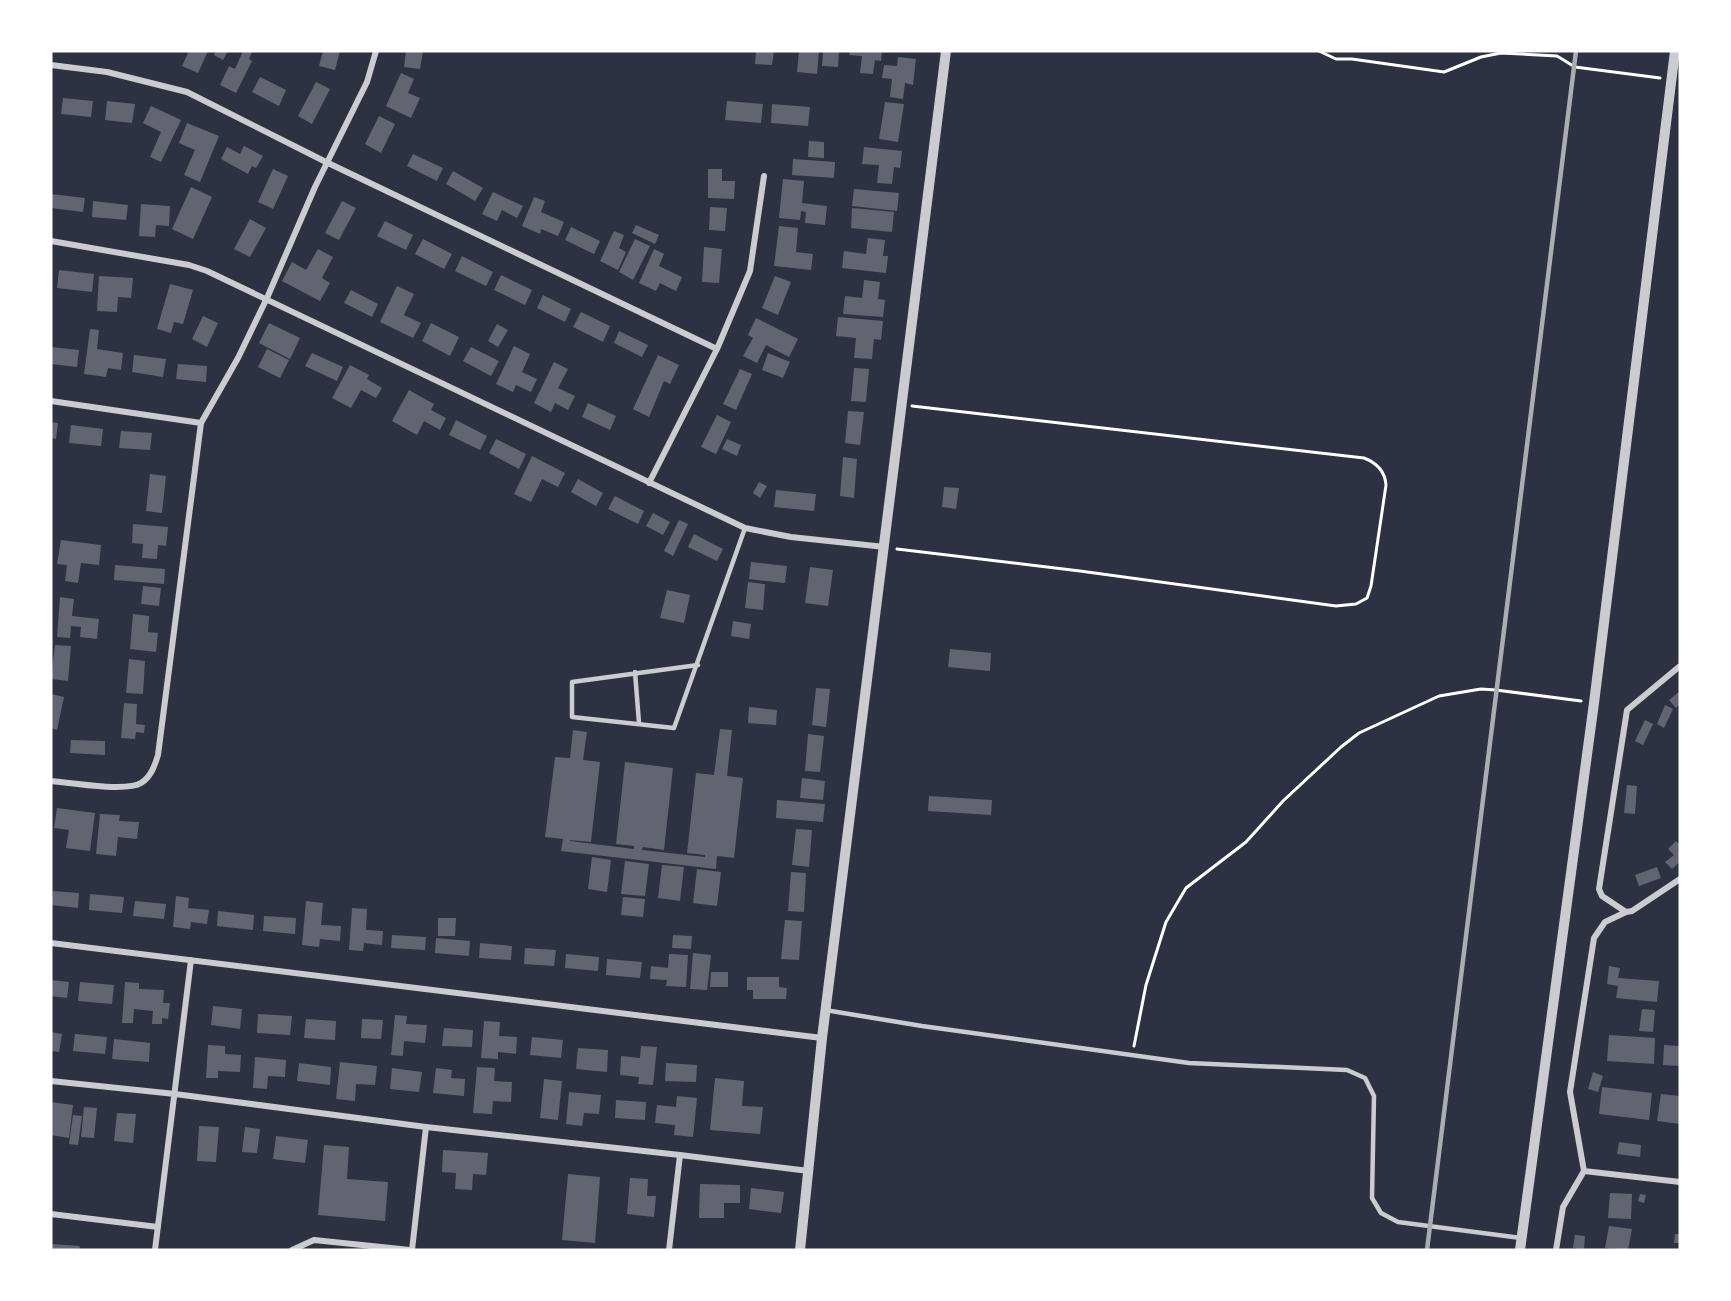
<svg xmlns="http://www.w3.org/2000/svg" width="1731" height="1301" font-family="'Noto Serif',serif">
	<rect width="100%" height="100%" fill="#2d3142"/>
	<path fill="#626471" d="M189,51H208L198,73L182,66Z
		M216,51H228L223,60L214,55Z
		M243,51L252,52L249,59L252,61L236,93L220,85L229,66L235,69Z
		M323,51H340L335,70L319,66Z
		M406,51H423L420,69L404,67Z
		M756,51H774L772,65L755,64Z
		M799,51H819L817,74L797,72Z
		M823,51H839L838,67L822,66Z
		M850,51H882L881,61L875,60L873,74L860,73L862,56L849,55Z
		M898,57L916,59L913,85L905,83L903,99L890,97L892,79L882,78L884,65L897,66Z
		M401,73L414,79L408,93L420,98L411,118L386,106Z
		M260,77L286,90L279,106L252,92Z
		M316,82L330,89L312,124L298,116Z
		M63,98L93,101L91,117L61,114Z
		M107,101L135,104L132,123L105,120Z
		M727,101L763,104L761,123L725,120Z
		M885,102L904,104L898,142L879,139Z
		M772,104L810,107L808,126L771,123Z
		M151,106L181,120L161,162L150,157L161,132L143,123Z
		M379,116L395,124L381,153L365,144Z
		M187,123L219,136L200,182L184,175L195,150L179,143Z
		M809,141L824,142V158L808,157Z
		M244,146L263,156L256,168L252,166L248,174L221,159L227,147L240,154Z
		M864,147L902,151L900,168L894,167L892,184L877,183L879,165L862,164Z
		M413,154L443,168L437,181L407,166Z
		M793,159L835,162L834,178L792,175Z
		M273,169L288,176L273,209L258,202Z
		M708,169H722V181H735L734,199L708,198Z
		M453,171L483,188L475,201L446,184Z
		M783,179L804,181L802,203L827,206L825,225L805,223L806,212L801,211L800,220L779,218Z
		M191,187L212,197L193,239L172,229Z
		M854,189L899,193L897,211L852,206Z
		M493,192L523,206L517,218L502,210L497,221L482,214Z
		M51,194L85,198L83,212L51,208Z
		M534,197L545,201L541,212L564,222L558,236L541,229L540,234L522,226Z
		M93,201L128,205L126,220L92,217Z
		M342,201L356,208L339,240L325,233Z
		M141,204L170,206L169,226L156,225L155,237L139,236Z
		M710,207L727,208L725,231L709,230Z
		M852,208L894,212L892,232L851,228Z
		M250,219L266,228L250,257L234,249Z
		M385,221L413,235L406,250L377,236Z
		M636,225L659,235L655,244L632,233Z
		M779,226L798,228L796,252L813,254L811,270L774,266Z
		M571,227L600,241L594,254L565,240Z
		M614,231L624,235L619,248L626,252L618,270L600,261Z
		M868,238L885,240L883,256H888L886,273L842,268L844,251L866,254Z
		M423,239L452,254L444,269L415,254Z
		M635,239L650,246L633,280L619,272Z
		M704,247L722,249L719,283L702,282Z
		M318,249L333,257L322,278L330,283L320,301L282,281L292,262L306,270Z
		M654,249L664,254L659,266L682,277L676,291L660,283L656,291L639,283Z
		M462,256L493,272L486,286L455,271Z
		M59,270L94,274L92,292L57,288Z
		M501,275L532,290L525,305L494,290Z
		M99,276L133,278L131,298L118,297L117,312L97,311Z
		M775,276L791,282L778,315L762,308Z
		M864,280L880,282L878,299L885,300L883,317L843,314L845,296L862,298Z
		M170,284L193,290L183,324L174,322L171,333L157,329Z
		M397,286L414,294L404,315L421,323L413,338L380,322Z
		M351,290L378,304L372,317L344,303Z
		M543,295L571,309L565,322L537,308Z
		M581,312L610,326L603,342L573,327Z
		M203,316L218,323L207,347L192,339Z
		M838,317L883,321L881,340L874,339L872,359L854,358L856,338L836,336Z
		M756,318L798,339L789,357L766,345L757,363L743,356L753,338L748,335Z
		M269,323L300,338L290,359L259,343Z
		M431,323L459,337L450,356L422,341Z
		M497,324L508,330L498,347L488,341Z
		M90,329L99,330L97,349L123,353L121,370L108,368L106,377L84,374Z
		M619,331L648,345L642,357L614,343Z
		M514,346L530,354L522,372L537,379L531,392L516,385L513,392L496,384Z
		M51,347L79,350L77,367L51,364Z
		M471,347L499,361L491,376L463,361Z
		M267,349L289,360L280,378L258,367Z
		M312,353L343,367L337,381L305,366Z
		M768,353L790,362L783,378L762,370Z
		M134,355L166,359L163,377L132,372Z
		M658,355L679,365L670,384L664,381L649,417L633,409Z
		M554,362L568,369L558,388L575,396L568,410L555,403L551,412L534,403Z
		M178,364L207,366L206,382L176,379Z
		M350,365L369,375L367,379L382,388L376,398L361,390L351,408L332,398Z
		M854,368L869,369L866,402L851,401Z
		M740,369L752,374L736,410L723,404Z
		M409,390L434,404L431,410L446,418L440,430L424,421L417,435L392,421Z
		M588,403L616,416L610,430L582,417Z
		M848,411L864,412L860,445L845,443Z
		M717,415L731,422L716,454L701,447Z
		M456,420L487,436L480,450L449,435Z
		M51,422L58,423L56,439L51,438Z
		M71,425L103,429L101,446L69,443Z
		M121,431L152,433L150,450L119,448Z
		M496,439L526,454L519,469L489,453Z
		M727,439L741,445L737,456L722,449Z
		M532,456L565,473L558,487L542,479L531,502L514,494Z
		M843,457L857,459L854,498L840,496Z
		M150,474L166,476L162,513L146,511Z
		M578,479L603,493L596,506L571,492Z
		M759,482L767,486L760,498L753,493Z
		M944,487L959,488L956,509L942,507Z
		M776,490L816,494L814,511L774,507Z
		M615,496L644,511L638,524L608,509Z
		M653,513L670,522L663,535L646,526Z
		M679,520L688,524L673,556L664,551Z
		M133,524L168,527L166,546L158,545L157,559L142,558L143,544L132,543Z
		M694,534L723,549L717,561L688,547Z
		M61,540L101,545L99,565L81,563L78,583L65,581L67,565L57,564Z
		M751,562L787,566L785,583L749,579Z
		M115,565L165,569L164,584L114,580Z
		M810,567L833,570L828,606L805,603Z
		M748,582L765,584L763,610L745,608Z
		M143,586L161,588L159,606L141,604Z
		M667,590L690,595L684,623L660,618Z
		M60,597L74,599L72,616L99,619L97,639L80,637L81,627L71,626L70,638L57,637Z
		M133,614L149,616L148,632L158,633L156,652L130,649Z
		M733,621L751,624L749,639L731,636Z
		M55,645L71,646L68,681L51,679Z
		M950,649L991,653L990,671L948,667Z
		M129,659L145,661L143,694L126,693Z
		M816,688L830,689L826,727L812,725Z
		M1680,691V704L1676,708L1669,700Z
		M51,694L64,697L57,730L51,728Z
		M124,703L137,704L136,724L145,725L144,733L136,732L135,739L121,738Z
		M1665,705L1673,709L1664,728L1657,724Z
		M749,707L777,710L776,725L748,723Z
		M1645,720L1653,724L1643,745L1635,741Z
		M720,729L732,730L727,776L743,778L734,858L717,856L716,869L561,851L563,839L545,837L555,757L570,758L573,730L587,732L583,760L600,762L591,842L570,840V841L634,849V846L616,844L625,762L673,768L664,850L643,847L642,850L705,857V855L687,853L696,773L714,775Z
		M808,734L824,736L820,772L805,771Z
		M71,740L105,741V755L70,753Z
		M802,778L825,781L823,800L800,798Z
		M1627,785L1637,786L1635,814L1624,813Z
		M929,796L992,800L991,815L928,811Z
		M777,800L825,804L823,822L776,818Z
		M57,808L95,813L90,851L66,848L69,830L54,828Z
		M100,814L120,815L119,821L139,822L137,839L118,837L116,856L96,854Z
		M796,829L812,830L809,867L792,865Z
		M1676,841L1680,845V862L1672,869L1665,862L1674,855L1668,849Z
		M592,857L611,860L607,892L588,889Z
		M625,861L649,864L645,896L621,894Z
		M662,865L684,867L680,901L658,898Z
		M1657,867L1661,878L1639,886L1635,875Z
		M697,869L721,872L717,906L693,903Z
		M791,872L806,873L804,912L788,911Z
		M53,891L79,893L78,908L51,905Z
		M90,894L124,897L122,913L89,910Z
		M176,896L189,898L188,908L209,910L207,924L191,922L190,929L173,927Z
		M623,897L645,899L643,917L621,915Z
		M135,901L166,904L164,919L133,916Z
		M306,901L323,903L321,925L341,926L340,941L320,939L319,947L302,945Z
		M352,908L367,909L366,930L383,931L382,945L364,943L363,951L349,950Z
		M218,911L254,915L253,930L217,926Z
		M264,916L296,918L295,934L263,931Z
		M438,918H456L455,936H438Z
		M785,920L802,921L799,960L781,959Z
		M392,935L426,937L425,950L391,948Z
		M673,935L692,936L691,949L672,948Z
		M436,938L470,941L469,956L435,953Z
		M480,943L512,946L511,960L479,958Z
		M525,948L556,950L554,966L524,964Z
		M693,953L711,955L707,990L690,989Z
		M566,954L599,957L598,971L565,968Z
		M669,954L688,955L686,987L666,986L667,980L650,979L651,966L668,968Z
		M607,959L642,962L640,978L606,975Z
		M1609,966L1620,968L1618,978L1659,981L1657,1002L1616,998L1618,986L1607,984Z
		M711,972H728V987H710Z
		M747,977H779V987L787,988L786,999H753V990H747Z
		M51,980L69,982L67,998L51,996Z
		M80,982L114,985L112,1004L78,1001Z
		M125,982L139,983V989L164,990L163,1003H170L168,1019L162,1018V1024H152L153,1011L134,1009L133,1023H122Z
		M213,1006L242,1009L240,1029L211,1025Z
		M1642,1009L1655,1010L1653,1032L1639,1031Z
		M258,1014L292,1016L290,1035L257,1033Z
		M395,1015L407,1016L406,1024L427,1025L425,1043L404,1041L403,1056L391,1055Z
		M306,1019L336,1021L335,1040L304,1038Z
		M362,1019L383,1020L381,1039L361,1038Z
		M484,1021L500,1022L499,1036L517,1037L516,1054L498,1052V1059L481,1058Z
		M444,1028L473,1030L472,1047L442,1046Z
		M51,1032L62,1034L59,1052L51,1051Z
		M75,1034L107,1037L105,1054L73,1051Z
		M1609,1035L1655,1038L1654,1064L1607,1061Z
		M532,1037L563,1040L561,1058L530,1055Z
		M114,1039L150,1043L149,1062L112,1059Z
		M208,1045L225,1046V1054L241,1055L240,1072L218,1071V1078H206Z
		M1664,1045L1680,1046V1066L1663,1065Z
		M641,1046L657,1047L653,1085L638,1084L639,1077L620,1075L621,1056L640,1058Z
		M578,1048L608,1050L607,1072L576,1069Z
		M255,1057L286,1060L285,1077L268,1076L267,1089L253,1088Z
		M340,1062L377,1066L375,1085L356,1084L355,1101L336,1099Z
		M299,1063L331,1067L330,1085L297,1081Z
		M666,1063L697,1065L696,1082L665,1081Z
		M477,1067L495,1068L494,1081L512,1082L511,1102L493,1101L492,1114L473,1113Z
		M392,1068L422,1072L419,1092L390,1089Z
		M436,1068L452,1070L451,1078L465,1079L464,1096L433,1093Z
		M1593,1072L1603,1076L1598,1092L1588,1089Z
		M715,1078L744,1081L742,1106L763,1107L760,1134L710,1130Z
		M544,1079L562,1081L558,1120L540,1118Z
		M1602,1087L1652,1093L1649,1120L1599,1114Z
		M569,1092L601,1095L599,1114L584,1113L582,1126L566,1124Z
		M1661,1094L1680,1096V1124L1657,1121Z
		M677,1096L697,1098L693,1137L674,1135L675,1125L655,1123L657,1105L676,1107Z
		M616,1100L646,1102L645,1120L615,1118Z
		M51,1102L73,1105L69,1138L51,1135Z
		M84,1107L97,1108L94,1138L81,1137Z
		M117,1113L136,1114L133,1143L114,1141Z
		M73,1115L82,1116L78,1145L69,1144Z
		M199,1126L219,1127L216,1162L197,1161Z
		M245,1127L260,1129L257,1153L242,1152Z
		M276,1136L308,1140L305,1163L273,1159Z
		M1619,1142L1641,1145L1640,1157L1617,1154Z
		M324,1145L349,1147L347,1179L388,1182L385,1221L318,1215Z
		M443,1150L488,1153L486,1175L473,1174L472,1190L455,1189L456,1173L442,1172Z
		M568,1174L600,1177L595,1243L562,1240Z
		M630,1178L648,1179L647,1196H656L654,1217L627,1214Z
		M700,1184L740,1185V1203H724V1218H699Z
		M751,1188L784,1192L781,1213L749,1209Z
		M1610,1193L1632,1194L1631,1219L1608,1218Z
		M1640,1194L1646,1195L1644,1203L1638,1201Z
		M1609,1226L1632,1229L1628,1250L1605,1248Z
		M1675,1234H1680V1243H1674Z
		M1575,1235L1585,1236L1584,1250L1573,1248Z
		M52,1244L80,1246L79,1250H52Z"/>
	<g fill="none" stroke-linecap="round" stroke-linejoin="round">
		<path stroke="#fff" stroke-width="3" d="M1319,51L1336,59H1352L1444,72L1481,57L1501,53L1557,56L1575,67L1660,78
			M897,549L1080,571L1336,606L1356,604L1367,598L1371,586L1386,485C1385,471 1377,463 1364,458L912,406
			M1134,1046L1146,985L1166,922L1186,888L1246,842L1283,801L1341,747L1359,733L1439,696L1481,689L1496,690L1581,701"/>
		<path stroke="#caccd0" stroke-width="4.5" d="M698,665L572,682V717L674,728L745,528
			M635,672L639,723
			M825,1010L922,1026L1189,1063L1347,1070L1365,1078L1374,1096L1372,1198L1381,1213L1398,1222L1521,1238"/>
		<path stroke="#caccd0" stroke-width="6" d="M51,65L107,72L187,92L326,162L717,349
			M51,241L189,265L207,271L745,528L791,537L885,547
			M51,401L201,423
			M649,483L717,349L750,271L764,176
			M51,781C70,783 127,792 141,783C151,777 155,765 158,755L201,423L238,358L267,298L315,187L367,82L376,51
			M1626,912L1632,911L1680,879
			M51,943L822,1038
			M51,1081L175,1094L426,1127L680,1155L669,1250
			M680,1155L809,1171
			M1584,1171L1680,1182
			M51,1214L158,1227
			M155,1250L191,960
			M292,1250L314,1240L410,1250
			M412,1250L426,1127
			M1556,1250L1563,1207L1584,1171L1570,1092L1594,938L1605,922L1626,912L1602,896L1599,889L1627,710L1680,666"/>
		<path stroke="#caccd0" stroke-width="10" d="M800,1250L822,1038L946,51
			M1520,1250L1594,703L1675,51"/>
		<path stroke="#abadb3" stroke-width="4.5" d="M1427,1250L1576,51"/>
	</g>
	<rect width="1731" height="1301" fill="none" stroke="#ffffff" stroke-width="105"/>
</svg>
